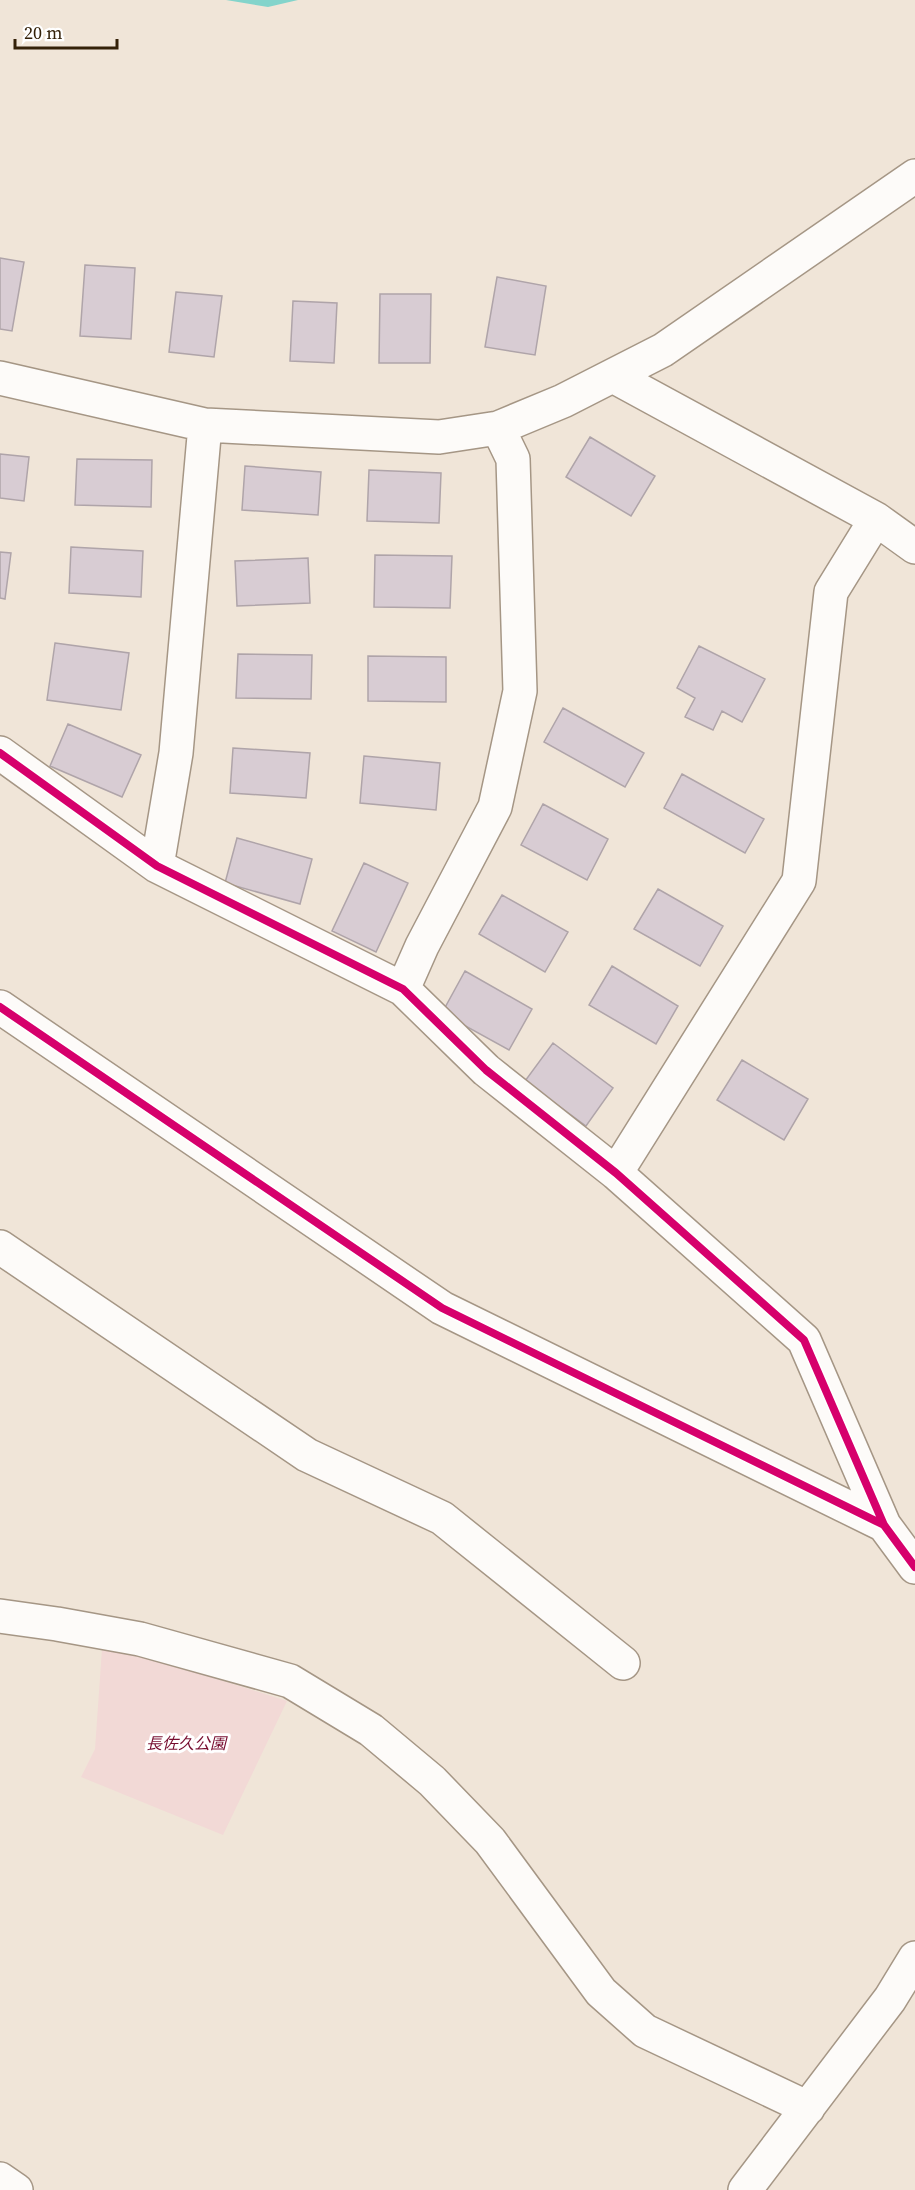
<svg xmlns="http://www.w3.org/2000/svg" width="915" height="2190" font-family="'Source Serif 4','Noto Sans JP',serif">
	<rect width="100%" height="100%" fill="#f0e5d8"/>
	<path fill="#f2d9d6" d="M102,1649L144,1656L287,1701L223,1835L81,1777L95,1749Z"/>
	<path fill="#83d4cb" d="M226,0H298L268,7Z"/>
	<path fill="#d8ccd3" stroke="#afa4a9" stroke-width="1.5" d="M0,258L24,262L12,331L0,329Z
		M85,265L135,268L131,339L80,336Z
		M497,277L546,286L535,355L485,347Z
		M176,292L222,296L214,357L169,352Z
		M380,294H431L430,363H379Z
		M293,301L337,303L334,363L290,361Z
		M590,437L655,476L631,516L566,477Z
		M0,454L29,457L24,501L0,498Z
		M77,459L152,460L151,507L75,505Z
		M245,466L321,472L318,515L242,510Z
		M369,470L441,473L439,523L367,521Z
		M71,547L143,551L141,597L69,593Z
		M0,552L11,553L5,599L0,598Z
		M375,555L452,556L450,608L374,607Z
		M308,558L310,603L237,606L235,561Z
		M55,643L129,653L121,710L47,700Z
		M699,646L765,679L742,722L722,711L713,730L685,717L695,698L677,688Z
		M238,654L312,655L311,699L236,698Z
		M368,656L446,657V702L368,701Z
		M563,708L644,753L625,787L544,742Z
		M68,724L141,755L122,797L50,766Z
		M233,748L310,753L306,798L230,793Z
		M364,756L440,763L436,810L360,803Z
		M682,774L764,819L745,853L664,808Z
		M543,804L608,839L587,880L521,845Z
		M237,838L312,859L300,904L225,883Z
		M364,863L408,883L376,952L332,931Z
		M658,889L723,926L700,966L634,929Z
		M502,895L568,932L545,972L479,934Z
		M612,966L678,1006L656,1044L589,1005Z
		M465,971L532,1009L509,1050L442,1013Z
		M553,1043L613,1088L586,1126L525,1081Z
		M742,1060L808,1099L784,1140L717,1100Z"/>
	<g fill="none" stroke-linecap="round" stroke-linejoin="round">
		<g stroke="#a59685" stroke-width="36">
			<path id="minor" d="M613,376L876,519L915,547
				M0,378L205,425L439,437L498,428L563,401L663,350L915,176
				M0,753L157,866L403,989L486,1070L616,1173L804,1340L884,1525L915,1567
				M157,866L176,753L205,425
				M403,989L422,946L495,807L520,691L513,459L498,428
				M0,1007L442,1308L884,1525
				M616,1173L799,881L831,592L876,519
				M0,1247L307,1455L442,1518L623,1663
				M0,1616L57,1624L140,1639L290,1681L371,1730L432,1781L490,1841L601,1992L645,2031L808,2108
				M0,2179L16,2190
				M745,2190L890,1999L915,1958"/>
		</g>
		<use href="#minor" stroke="#fdfbf9" stroke-width="33"/>
		<g stroke="#fff" stroke-width="11">
			<path id="cycleway" d="M0,753L157,866L403,989L486,1070L616,1173L804,1340L884,1525L915,1567
				M0,1007L442,1308L884,1525"/>
		</g>
		<use href="#cycleway" stroke="#d6006c" stroke-width="8"/>
	</g>
	<g text-anchor="middle" stroke-width="6" stroke-linejoin="round" paint-order="stroke">
		<g font-size="16" font-style="italic" fill="#760c2f" stroke="#fff">
			<text x="186" y="1749">長佐久公園</text>
		</g>
	</g>
	<path d="M15 39v9h102v-9" fill="none" stroke="#342108" stroke-width="3"/>
	<text x="24" y="39" font-size="18" fill="#342108" stroke="#ffffff" stroke-width="4.5" paint-order="stroke">20 m</text>
</svg>
